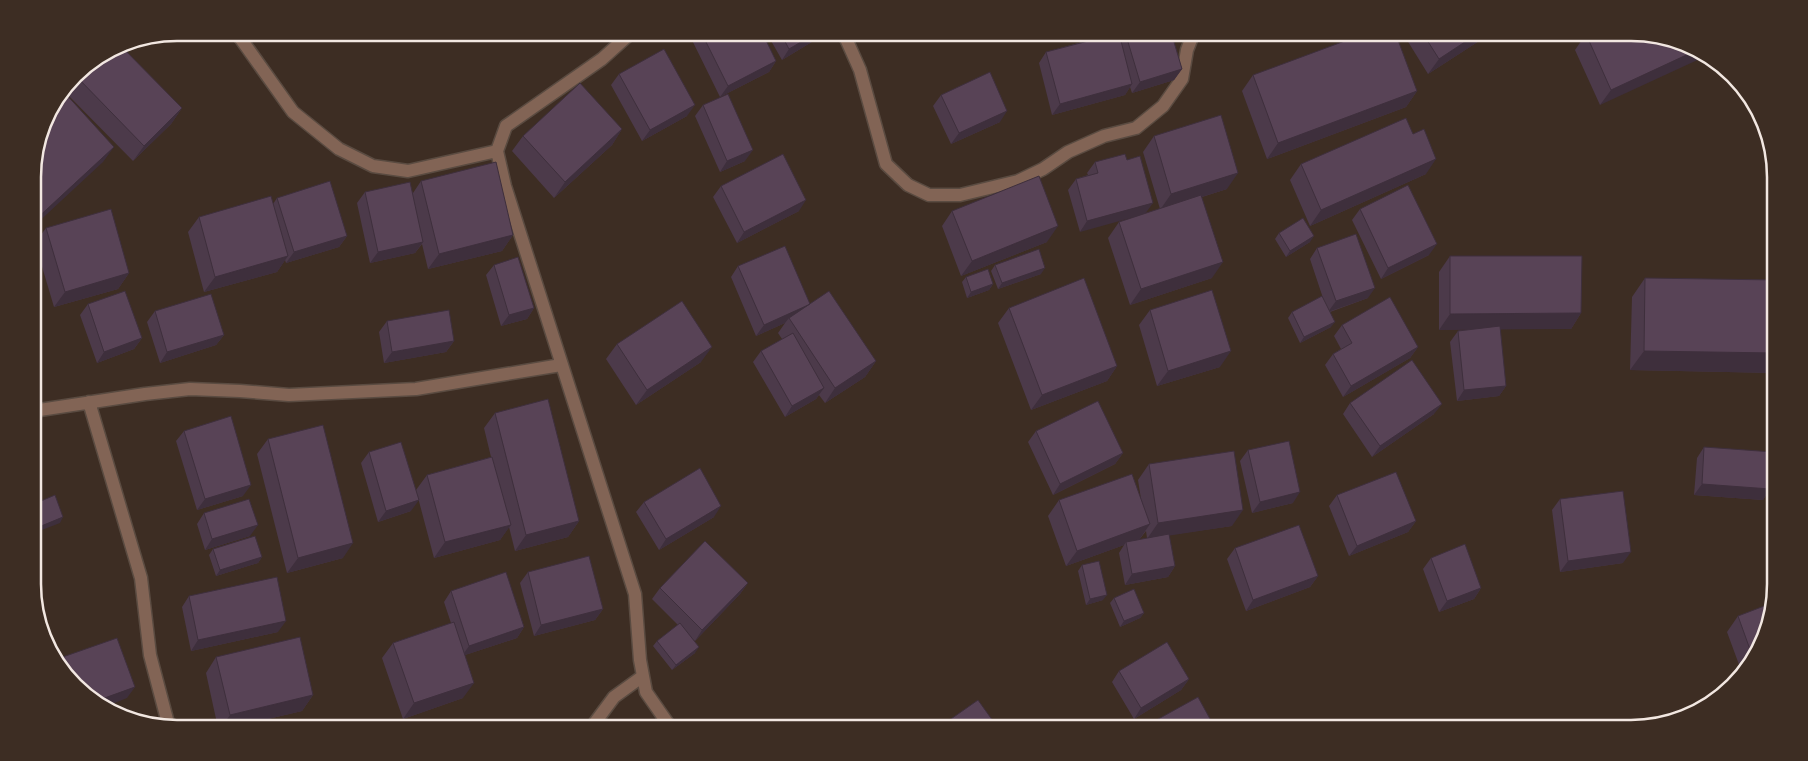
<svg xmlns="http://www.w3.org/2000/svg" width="1808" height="761" font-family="Karla,sans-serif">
	<rect width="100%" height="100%" fill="#3d2d23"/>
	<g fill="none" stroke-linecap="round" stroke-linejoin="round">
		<g stroke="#5a4b41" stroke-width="15">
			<path id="street" d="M236,32L293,112L339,149L373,166L408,171L497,151
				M632,32L602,59L506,126L497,151L505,186L635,594L640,660L646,692L671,728
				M843,32L860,70L886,164L908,185L929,195H960L1018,181L1043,169L1068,152L1104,136L1136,128L1163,106L1182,79L1187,50L1194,32
				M89,402L141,578L150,655L169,727
				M33,411L145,394L190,389L240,391L289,395L416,389L561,365
				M591,728L614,697L643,676"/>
		</g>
		<use href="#street" stroke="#826455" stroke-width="12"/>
	</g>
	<path fill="#4c3a4a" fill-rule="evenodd" d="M688,32H762L776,61L769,72L720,97Z
		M766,32H824L820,37L782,60Z
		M1118,32H1171L1182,69L1174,80L1132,93L1130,87L1125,95L1052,115L1039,63L1046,52Z
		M1402,32H1493L1428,74Z
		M1586,34L1686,43L1600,105L1575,50Z
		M82,69L182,108L171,124L133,161L64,91Z
		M619,74L687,116L642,141L611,85Z
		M1253,75L1417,91L1406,107L1267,159L1242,91Z
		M941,95L1000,122L951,144L933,106Z
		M703,105L745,161L720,172L695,116Z
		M622,129L612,145L554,198L512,151L523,136Z
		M1154,136L1227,189L1202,197L1212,278L1130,305L1108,238L1119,222L1160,209L1143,152Z
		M1140,156L1080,232L1068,190L1076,179L1088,175L1087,173L1095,162L1127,160Z
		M1301,164L1426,174L1310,226L1290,180Z
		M421,181L513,235L502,251L428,269L422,244L415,253L370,263L357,203L365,192L413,193Z
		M721,186L799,211L737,243L713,197Z
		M277,198L347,236L339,247L286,263L285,260L277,272L204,292L188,232L199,217L273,204Z
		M1360,209L1429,255L1381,279L1352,220Z
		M952,211L1047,242L961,276L942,226Z
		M46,228L129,273L118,289L54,307L35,243Z
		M1279,233L1310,242L1286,257L1275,239Z
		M1317,248L1368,298L1330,312L1331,327L1300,343L1288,318L1292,312L1324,301L1310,259Z
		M1450,256L1581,313L1571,329H1500L1506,386L1499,396L1457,401L1450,342L1458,331L1469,329L1439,330V272Z
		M494,265L534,308L527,319L501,326L486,275Z
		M995,265L1041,274L998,289L991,271Z
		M738,266L810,304L876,361L865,377L825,403L819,395L816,399L785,417L753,362L761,351L782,339L778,333L785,323L756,336L731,277Z
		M966,277L993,284L989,290L967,298L962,282Z
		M1645,278L1775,280V373L1630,370L1632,297Z
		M88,304L142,338L134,349L97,363L80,315Z
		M1009,308L1117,366L1107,381L1031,410L998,323Z
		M1150,310L1220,367L1157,386L1139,325Z
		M155,311L224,335L216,345L160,363L147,322Z
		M387,321L454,341L446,352L384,363L379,332Z
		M1342,325L1418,347L1410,358L1343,397L1325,365L1333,354L1341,349L1334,336Z
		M617,344L701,362L636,405L606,359Z
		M1350,403L1434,414L1372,457L1343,414Z
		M495,413L579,521L568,537L515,551L509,527L500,540L434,558L416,490L427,475L491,457L484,428Z
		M184,431L243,496L197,510L176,441Z
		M1036,431L1123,453L1115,464L1053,495L1028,442Z
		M268,439L343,558L287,573L257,454Z
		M1704,447L1770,489L1763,500L1694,495L1697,458Z
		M1248,450L1293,503L1252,513L1240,461Z
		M369,452L411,511L378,522L361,463Z
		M1149,464L1232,526L1169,535L1175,566L1168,577L1125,585L1119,553L1124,545L1066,566L1048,516L1059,500L1141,499L1138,480ZM1146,531L1147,538L1139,540Z
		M1337,495L1416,521L1408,532L1349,556L1329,506Z
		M1560,499L1623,563L1560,572L1552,510Z
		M644,502L714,517L659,550L636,512Z
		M204,513L250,536L205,550L197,524Z
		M1235,548L1318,576L1310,587L1246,611L1227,559Z
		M213,549L262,557L258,563L216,576L209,555Z
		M1431,558L1481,588L1474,599L1439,612L1423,569Z
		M1082,565L1103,600L1086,605L1078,571Z
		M528,572L603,609L595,620L534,636L520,583Z
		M748,583L740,594L695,641L692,639L695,653L672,670L653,646L657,641L678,625L652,599L660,588Z
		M451,591L524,627L517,638L465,655L463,698L403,719L382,658L393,643L451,623L444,602Z
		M189,596L278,632L191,651L182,607Z
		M1114,598L1144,613L1140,618L1120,627L1110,603Z
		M1738,616L1765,639L1741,670L1727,632Z
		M216,657L313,695L302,711L229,728H218L206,673Z
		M1119,671L1189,679L1181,690L1134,719L1112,682Z"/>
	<path fill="#3e2f3c" d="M818,32H824L820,37L782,60L789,49Z
		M1480,32H1493L1428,74L1439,59Z
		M1695,51L1704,57L1600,105L1611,90Z
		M776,61L769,72L720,97L728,86Z
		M1182,69L1174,80L1132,93L1140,82Z
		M1132,84L1125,95L1052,115L1060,104Z
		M1417,91L1406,107L1267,159L1278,143Z
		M695,105L687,116L642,141L650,130Z
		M182,108L171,124L133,161L144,146Z
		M1007,111L1000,122L951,144L959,133Z
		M622,129L612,145L554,198L565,182Z
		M114,147L103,162L33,227V222Z
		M753,150L745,161L720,172L727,161Z
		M1436,159L1426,174L1310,226L1321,210Z
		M1238,173L1227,189L1160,210L1171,194Z
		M806,200L799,211L737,243L744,232Z
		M1153,203L1145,214L1080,232L1087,221Z
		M1058,226L1047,242L961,276L972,261Z
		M513,235L502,251L428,269L439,254Z
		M347,236L339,247L286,263L294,252Z
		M1314,236L1310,242L1286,257L1290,251Z
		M423,242L415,253L370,263L378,252Z
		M1437,244L1429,255L1381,279L1388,268Z
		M288,256L277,272L204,292L215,277Z
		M1223,262L1212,278L1130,305L1141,289Z
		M1045,268L1041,274L998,289L1002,283Z
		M129,273L118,289L54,307L65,292Z
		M993,284L989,290L967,298L971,292Z
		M1375,288L1368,298L1328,312L1336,301Z
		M810,304L789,318L785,323L756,336L764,325Z
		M534,308L527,319L501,326L509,315Z
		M1581,313L1571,329L1439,330L1450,314Z
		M1335,322L1331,327L1300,343L1304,337Z
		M224,335L216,345L160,363L167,352Z
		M142,338L134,349L97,363L104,352Z
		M454,341L446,352L384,363L392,352Z
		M712,347L701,362L636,405L647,390Z
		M1418,347L1410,358L1343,397L1351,386Z
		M1231,351L1220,367L1157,386L1168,371Z
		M1644,351L1775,353V373L1630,370Z
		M876,361L865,377L825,403L835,388Z
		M1117,366L1107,381L1031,410L1042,395Z
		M1506,386L1499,396L1457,401L1464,390Z
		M824,388L816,399L785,417L792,406Z
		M1442,404L1434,414L1372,457L1380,446Z
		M1123,453L1115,464L1053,495L1060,484Z
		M1702,484L1770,489L1763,500L1694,495Z
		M251,485L243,496L197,510L205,499Z
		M1300,492L1293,503L1252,513L1260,502Z
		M419,500L411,511L378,522L386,511Z
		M721,506L714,517L659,550L666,539Z
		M1243,510L1232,526L1147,539L1158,523Z
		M63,517L60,523L34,533V529Z
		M579,521L568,537L515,551L526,535Z
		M1416,521L1408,532L1349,556L1357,546Z
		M1150,524L1139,540L1126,542L1124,545L1066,566L1077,551Z
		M258,525L250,536L205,550L212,539Z
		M511,525L500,540L434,558L445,542Z
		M353,543L343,558L287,573L298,558Z
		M1631,552L1623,563L1560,572L1568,561Z
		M262,557L258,563L216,576L220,570Z
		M1175,566L1168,577L1125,585L1132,574Z
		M1318,576L1310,587L1246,611L1253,600Z
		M748,583L740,594L695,641L702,630Z
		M1481,588L1474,599L1439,612L1447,601Z
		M1107,595L1103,600L1086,605L1090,599Z
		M603,609L595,620L534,636L541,625Z
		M1144,613L1140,618L1120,627L1124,621Z
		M286,621L278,632L191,651L198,640Z
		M524,627L517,638L462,656L469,646Z
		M699,647L695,653L672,670L676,665Z
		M1189,679L1181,690L1134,719L1141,708Z
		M474,683L463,698L403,719L414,703Z
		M135,687L127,698L107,706L99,700Z
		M313,695L302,711L229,728H221L230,715Z"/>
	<path fill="#584356" stroke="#3e2f3c" d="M701,32H762L776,61L728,86Z
		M780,32H818L789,49Z
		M1125,32H1171L1182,69L1140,82Z
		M1369,32H1395L1417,91L1278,143L1253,75Z
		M1422,32H1480L1439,59Z
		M1590,32H1631L1686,43L1695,51L1611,90L1586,34Z
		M1119,33L1132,84L1060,104L1046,52Z
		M120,45L182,108L144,146L76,76L82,69Z
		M664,49L695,105L650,130L619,74Z
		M990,72L1007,111L959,133L941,95Z
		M580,83L622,129L565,182L523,136Z
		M64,92L114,147L33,222V167L48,113Z
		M728,94L753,150L727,161L703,105Z
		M1221,115L1238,173L1171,194L1154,136Z
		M1406,118L1413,134L1424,129L1436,159L1321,210L1301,164Z
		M783,154L806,200L744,232L721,186Z
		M1125,154L1127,160L1140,156L1153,203L1087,221L1076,179L1098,173L1095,162Z
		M496,162L513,235L439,254L421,181Z
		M1039,176L1058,226L972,261L952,211Z
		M330,181L347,236L294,252L277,198Z
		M410,182L423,242L378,252L365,192Z
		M1408,185L1437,244L1388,268L1360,209Z
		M1201,195L1223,262L1141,289L1119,222Z
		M271,196L288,256L215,277L199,217Z
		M111,209L129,273L65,292L46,228Z
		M1303,218L1314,236L1290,251L1279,233Z
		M1356,234L1375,288L1336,301L1317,248Z
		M785,246L810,304L806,306L764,325L738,266Z
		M1039,249L1045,268L1002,283L995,265Z
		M1450,256H1582L1581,313L1450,314Z
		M518,257L534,308L509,315L494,265Z
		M988,269L993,284L971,292L966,277Z
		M1084,278L1117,366L1042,395L1009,308Z
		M1645,278L1775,280V353L1644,351Z
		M1212,290L1231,351L1168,371L1150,310Z
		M125,291L142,338L104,352L88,304Z
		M829,291L876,361L835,388L789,318Z
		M211,294L224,335L167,352L155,311Z
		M1322,296L1335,322L1304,337L1292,312Z
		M1390,297L1418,347L1351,386L1333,354L1352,343L1342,325Z
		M682,301L712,347L647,390L617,344Z
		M449,310L454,341L392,352L387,321Z
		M1500,326L1506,386L1464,390L1458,331Z
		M793,333L824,388L792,406L761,351Z
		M1412,360L1442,404L1380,446L1350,403Z
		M548,399L579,521L526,535L495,413Z
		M1098,401L1123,453L1060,484L1036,431Z
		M231,416L251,485L205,499L184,431Z
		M323,425L353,543L298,558L268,439Z
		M1289,441L1300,492L1260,502L1248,450Z
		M401,442L419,500L386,511L369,452Z
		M1704,447L1773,452L1770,489L1702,484Z
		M1234,451L1243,510L1158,523L1149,464Z
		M492,457L511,525L445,542L427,475Z
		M700,468L721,506L666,539L644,502Z
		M1396,472L1416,521L1357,546L1337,495Z
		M1132,474L1150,524L1077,551L1059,500Z
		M1623,491L1631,552L1568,561L1560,499Z
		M55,495L63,517L34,529V504Z
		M249,499L258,525L212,539L204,513Z
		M1299,525L1318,576L1253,600L1235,548Z
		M1169,534L1175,566L1132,574L1126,542Z
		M255,536L262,557L220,570L213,549Z
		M705,541L748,583L702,630L660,588Z
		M1465,544L1481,588L1447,601L1431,558Z
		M589,556L603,609L541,625L528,572Z
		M1099,561L1107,595L1090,599L1082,565Z
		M506,572L524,627L469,646L451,591Z
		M277,577L286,621L198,640L189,596Z
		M1134,589L1144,613L1124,621L1114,598Z
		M1772,603L1765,639L1752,655L1738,616Z
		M454,622L474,683L414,703L393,643Z
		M680,623L699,647L676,665L657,641Z
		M300,637L313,695L230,715L216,657Z
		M117,638L135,687L99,700L63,672L57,659Z
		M1167,642L1189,679L1141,708L1119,671Z
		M1198,697L1215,728H1142Z
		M978,700L998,728H938Z"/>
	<path d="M0 0H1808V761H0ZM177 41H1631A136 136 0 0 1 1767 177V584A136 136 0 0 1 1631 720H177A136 136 0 0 1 41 584V177A136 136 0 0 1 177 41Z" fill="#3d2d23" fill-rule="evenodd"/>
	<path fill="none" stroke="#f2e7e1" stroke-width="2.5" d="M177 41H1631A136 136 0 0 1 1767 177V584A136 136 0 0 1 1631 720H177A136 136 0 0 1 41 584V177A136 136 0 0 1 177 41Z"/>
</svg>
